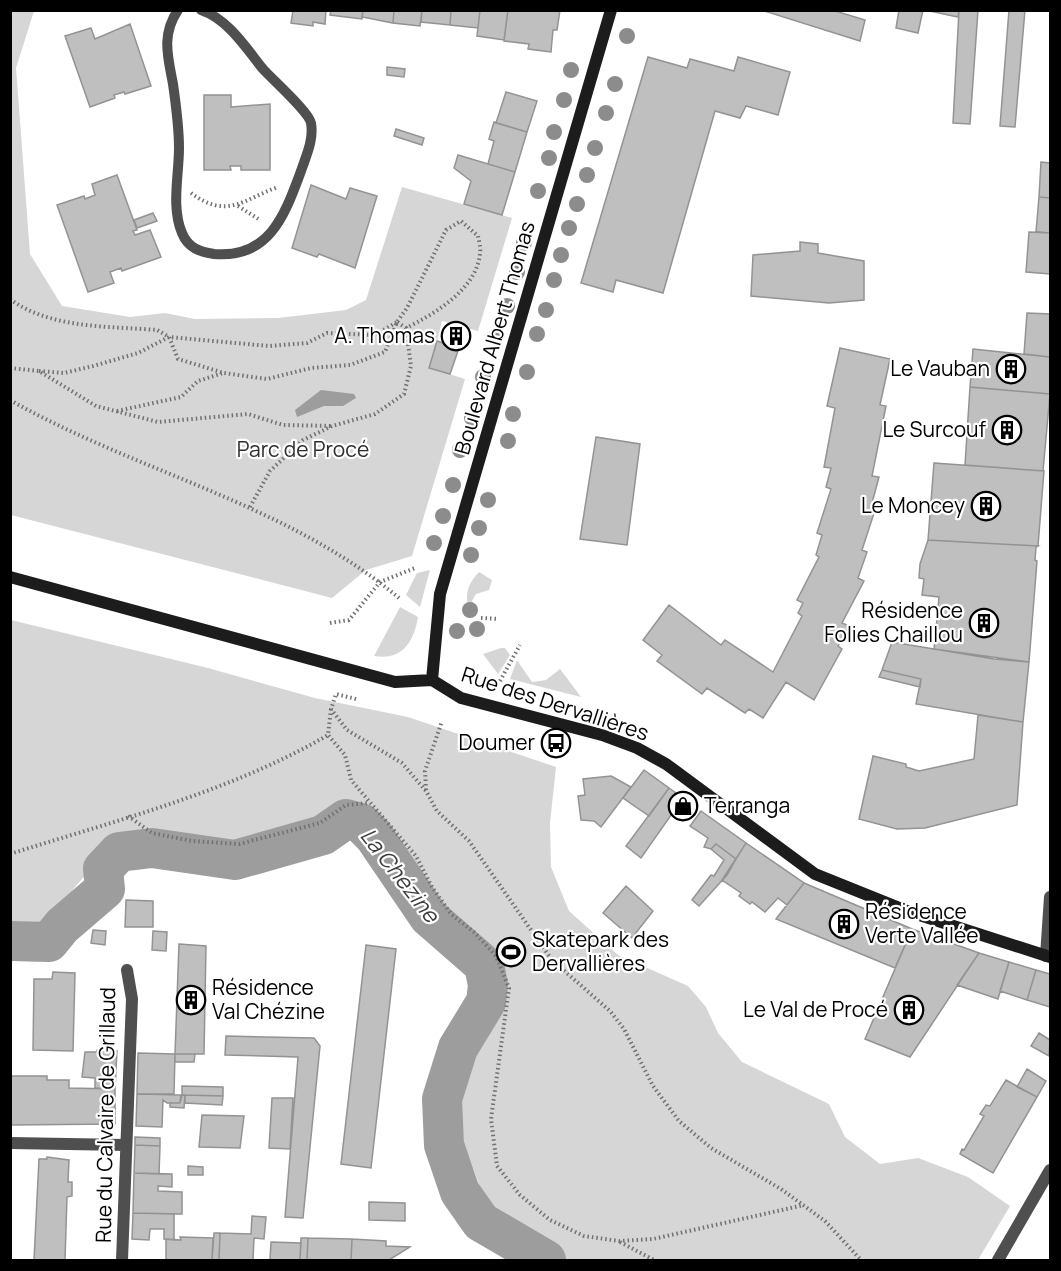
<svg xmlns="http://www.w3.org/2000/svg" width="1061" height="1271" font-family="Manrope,sans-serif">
	<rect width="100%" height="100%" fill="#fff"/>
	<path fill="#d6d6d6" d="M10,11H34L16,68L30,254L62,306L130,317L165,313L195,319L278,318L346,310L366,300L402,187L512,218L478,331L442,321L430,368L465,379L412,556L366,570L332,598L11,515Z
		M430,570L420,607L406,595L417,573Z
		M479,572L492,580L489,590L476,594L472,601L477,614L469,613C465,595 466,586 479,572Z
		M400,607L418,617C414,642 402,661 374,656Z
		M11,620L208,668L315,698L408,717L556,767L550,823L551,867L569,911L618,955L688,986L706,1007L718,1033L742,1062L829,1104L845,1137L880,1164L918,1158L968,1177L1010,1206L978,1260H566L495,1227L451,1108L487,1020L497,982L482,956L434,912L373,821L354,805L320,829L239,850L176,846L127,838L100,858L40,928L11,927Z
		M501,648H505L510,655L498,674L483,654Z
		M517,660L532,682L546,680L560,669L581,697L510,679Z"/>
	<path fill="#9d9d9d" d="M321,390L354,394L356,398L343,406H324L297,417L295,410Z"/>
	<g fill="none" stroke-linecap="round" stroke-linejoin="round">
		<path stroke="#9d9d9d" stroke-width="40" d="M10,941L49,942L62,926L105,889L103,869L119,852L152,848L235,860L323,835L346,819L361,823L374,836L429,917L484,965L488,985L486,1002L458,1048L442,1099L444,1145L460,1192L481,1222L546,1260"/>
	</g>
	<path fill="#bfbfbf" stroke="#939393" stroke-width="1.5" d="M293,10H326L325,24L313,22V26L291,23Z
		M331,10H363L362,19L330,15Z
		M363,10H394L393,23L362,17Z
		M394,10H422L420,26L393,23Z
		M422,10H451L450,25L421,22Z
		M451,10H480L478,28L450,25Z
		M480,10H508L504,40L477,36Z
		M508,10H560L557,30H553L551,52L528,49L529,44L504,41Z
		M761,10H832L865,20L860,41Z
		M899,10H923L918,33L896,28Z
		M925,10H959L958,17Z
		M959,10H978L970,124L953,123Z
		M1009,10H1025L1015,127L1000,126Z
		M130,24L151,86L125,94L124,92L114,95L115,98L90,107L65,36L91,28L95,39Z
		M648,57L687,68L690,59L734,71L738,57L790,72L778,115L746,106L740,118L715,111L663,293L616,280L613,292L581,283Z
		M387,67L405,69L404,77L387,75Z
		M506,92L537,101L527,132L496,123Z
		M204,95H231V107L270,104V170H241V166H230L231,170H204Z
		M494,122L527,132L515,172L488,164L494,141L489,139Z
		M396,129L424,138L422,145L394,136Z
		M458,155L515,172L502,215L464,204L471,181L454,168Z
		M1041,162L1050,163V198L1039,197Z
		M117,175L137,230L133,231L135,235L150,230L161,257L122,271L121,268L110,272L114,283L88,292L57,205L84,196L85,199L95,195L92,184Z
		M311,185L346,199L350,188L377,196L355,268L319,254L317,257L292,248Z
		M1039,197L1050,198V233L1036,232Z
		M153,213L157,221L137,228L134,220Z
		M1029,232L1050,233V274L1026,272Z
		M800,242L818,244V253L864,261V300L829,303L751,296L753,255L800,251Z
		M1027,313L1050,314V357L1024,354Z
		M453,325L465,329L459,348L447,344Z
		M437,341L459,348L450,374L429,368Z
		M840,348L890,359L880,405L886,406L872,476L879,477L872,503L877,504L862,550L867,552L858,578L864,581L842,623L849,626L838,646L842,649L814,700L786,682L763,718L749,709L745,713L707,688L702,694L657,661L662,655L643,640L669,605L721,645L725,640L773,672L802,616L798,613L803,603L797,600L819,557L816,555L822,535L817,533L831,489L826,487L831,468L824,467L835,408L827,406Z
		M973,349L1050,357V394L970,387Z
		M970,387L1050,394L1043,471L965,465Z
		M596,437L640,444L627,545L580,539Z
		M934,463L1044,471L1038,546L928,540Z
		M928,540L1038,546L1036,547L1035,560L1037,561L1029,662L934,649L939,597L922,595L924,579L919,578L920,564Z
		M892,642L994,659L1029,662L1023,722L916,704L921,679L882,670Z
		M882,670L921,679L920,687L879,677Z
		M978,715L1023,722L1017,805L925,828L897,829L859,819L873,756L906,764V767L919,771L974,759Z
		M644,770L669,788L649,816L623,798Z
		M611,776L631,787L601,827L594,821L581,820L578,796L585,795L583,779Z
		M669,788L683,798L641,858L626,846Z
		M701,811L746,843L736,859L716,844L711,849L704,847L708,838L690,826Z
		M746,843L804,883L787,905L778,898L765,912L752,902L750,904L739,896L741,893L722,880Z
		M716,844L736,859L727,875L699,906L692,900L711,875L714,876L724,860L711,849Z
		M804,883L912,929L895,968L776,919Z
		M626,886L653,911L632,938L603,913Z
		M126,900L153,901V927H125Z
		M912,929L979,953L910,1057L865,1039Z
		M93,930L106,931L105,945L91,943Z
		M153,931L167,932L166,951L152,950Z
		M179,944L206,946L204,1054H175Z
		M366,945L396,949L371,1168L341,1164Z
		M979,953L1009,962L998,999L957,985Z
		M1009,962L1036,970L1027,1000L1000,991Z
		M1036,970L1050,974V1007L1027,1000Z
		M53,972L75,973L73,1051L33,1050L34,979H52Z
		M1039,1033L1050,1040L1049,1056L1031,1046Z
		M226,1036L314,1038L320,1046L303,1218L285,1217L298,1057L225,1055Z
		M97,1050L117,1051L115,1089L95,1088V1078L82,1077L85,1052H97Z
		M138,1053L175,1054L174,1094H137Z
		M175,1054H195L194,1062H175Z
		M1027,1069L1046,1081L1037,1097L1017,1087Z
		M10,1076H47V1080H69V1088L115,1089V1124L10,1125Z
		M1006,1080L1037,1097L993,1173L960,1154L962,1149L964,1150L984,1116L980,1114L986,1105L990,1106Z
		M182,1086L223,1087V1096L182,1095Z
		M137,1094L181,1095L180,1103H167L163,1100L162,1127L136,1126Z
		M182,1095H185L184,1108L170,1107V1103H180Z
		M185,1095L223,1096L222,1105L185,1103Z
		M272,1098H293L290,1149L269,1148Z
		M202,1115L244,1116L240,1148L199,1147Z
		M135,1137L160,1138V1146L135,1145Z
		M135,1145L160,1146L159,1174L134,1173Z
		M47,1157L69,1160L68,1182H72V1196L67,1197L65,1260H34L39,1159H47Z
		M188,1166L203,1167V1175H188Z
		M134,1173L172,1174V1187L158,1186V1191L182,1192V1214L133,1213Z
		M369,1202L405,1203V1221L369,1220Z
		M133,1213L174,1214V1240L164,1239V1229H150L149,1240L132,1239Z
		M252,1216L266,1217L264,1239L254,1238L253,1260H219L220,1233L251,1234Z
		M214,1233H220L219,1260H212Z
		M180,1237L213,1238L212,1260H166V1239L181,1240Z
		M301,1238H308L307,1260H300Z
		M308,1238L352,1239L351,1260H307Z
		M352,1239L386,1241V1246L410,1247L389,1260H351Z
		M271,1242L301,1243L300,1260H270Z"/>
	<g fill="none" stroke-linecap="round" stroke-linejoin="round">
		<path stroke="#717171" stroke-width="4" stroke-dasharray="1.5 3" stroke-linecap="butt" d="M191,193C227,220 244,199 278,187
			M238,206L260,220
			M10,299C50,329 109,326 157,330L169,337L178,359L224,373L267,379L311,368L350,365L385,352L397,322L407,308L446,230L461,221L478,236C479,241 481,249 480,254C476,290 434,314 406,328
			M10,368L39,371L96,406L158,422L248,414L283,425L332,426
			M39,371L64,373L93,366L138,353L169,337L269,346L307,343L327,333L375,335L397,322
			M10,400C136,472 286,503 399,598
			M117,411L181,397L198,381L223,373
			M250,507L270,471L303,440L332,426L375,414L404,394L411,366L406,328L397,322
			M481,618L499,619
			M330,623L349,620L380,582L415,568
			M500,681L520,645
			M356,699L336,694L331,709L347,730L402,763L426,791L437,811L469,841L552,960L610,1011L624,1029L653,1086L679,1121L711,1148L781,1189L825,1221L861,1260
			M331,709L328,735L345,755L351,780L416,856L432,887L451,914L475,933L496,956L509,988L491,1119L497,1166L520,1195L550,1220L584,1236L619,1241L653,1239L804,1205
			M426,790L425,771L442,721
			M128,816L152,833L192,841L239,844L320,823L346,805L369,803
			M10,854C117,820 230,792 328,735
			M620,1242L654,1260"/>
		<path stroke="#4f4f4f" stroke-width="10" d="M178,10C161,35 168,57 173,84C176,105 179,126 179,148C179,175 171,207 182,233C188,248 200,252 214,254C270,259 285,214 301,171C306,156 314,140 311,123C309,112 273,80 263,69C246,48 228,19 201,10"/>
		<path stroke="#4f4f4f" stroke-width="12" d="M1046,956L1050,897
			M10,1143L125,1145
			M122,1260L132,999L127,970
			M998,1260L1050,1170"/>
		<path stroke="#1c1c1c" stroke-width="12" d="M10,577L395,682L432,680L461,698L602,735L637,748L666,764L815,874L907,911L1050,957
			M432,680L440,594L611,10"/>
	</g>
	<g fill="#8c8c8c">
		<circle cx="627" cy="36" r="8"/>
		<circle cx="571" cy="70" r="8"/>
		<circle cx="615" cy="84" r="8"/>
		<circle cx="564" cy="100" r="8"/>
		<circle cx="606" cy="113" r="8"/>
		<circle cx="554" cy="132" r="8"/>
		<circle cx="595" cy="148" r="8"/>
		<circle cx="549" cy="158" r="8"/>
		<circle cx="587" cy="175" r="8"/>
		<circle cx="538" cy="191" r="8"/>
		<circle cx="577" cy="204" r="8"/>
		<circle cx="569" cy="228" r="8"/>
		<circle cx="524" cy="243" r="8"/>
		<circle cx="561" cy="255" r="8"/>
		<circle cx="517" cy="272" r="8"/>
		<circle cx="554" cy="280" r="8"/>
		<circle cx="507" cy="306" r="8"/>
		<circle cx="546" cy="310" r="8"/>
		<circle cx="537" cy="334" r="8"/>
		<circle cx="496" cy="337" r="8"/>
		<circle cx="527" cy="372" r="8"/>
		<circle cx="483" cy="377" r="8"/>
		<circle cx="513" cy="414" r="8"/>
		<circle cx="472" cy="418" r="8"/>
		<circle cx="508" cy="441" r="8"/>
		<circle cx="460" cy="450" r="8"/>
		<circle cx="453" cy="485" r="8"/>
		<circle cx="488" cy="500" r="8"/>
		<circle cx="443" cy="516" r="8"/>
		<circle cx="479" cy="528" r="8"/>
		<circle cx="434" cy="543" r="8"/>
		<circle cx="471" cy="555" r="8"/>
		<circle cx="470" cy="610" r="8"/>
		<circle cx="477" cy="629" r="8"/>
		<circle cx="457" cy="631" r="8"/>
	</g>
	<defs>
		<g id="building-ring" transform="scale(1.5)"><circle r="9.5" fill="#fff" stroke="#000" stroke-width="1.5"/><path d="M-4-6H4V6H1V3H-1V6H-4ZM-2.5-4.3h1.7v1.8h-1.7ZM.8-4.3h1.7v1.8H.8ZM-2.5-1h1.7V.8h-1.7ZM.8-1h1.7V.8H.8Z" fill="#000"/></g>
		<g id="bus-ring" transform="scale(1.5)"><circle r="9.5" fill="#fff" stroke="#000" stroke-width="1.5"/><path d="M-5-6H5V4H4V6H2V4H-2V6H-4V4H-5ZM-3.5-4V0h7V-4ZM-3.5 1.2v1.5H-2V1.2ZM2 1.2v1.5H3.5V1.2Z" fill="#000"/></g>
		<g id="shop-ring" transform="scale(1.5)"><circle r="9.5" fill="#fff" stroke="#000" stroke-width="1.5"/><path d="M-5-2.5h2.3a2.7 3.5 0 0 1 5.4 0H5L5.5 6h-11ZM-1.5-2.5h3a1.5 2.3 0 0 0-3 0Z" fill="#000"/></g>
		<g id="stadium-ring" transform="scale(1.5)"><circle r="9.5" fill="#fff" stroke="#000" stroke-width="1.5"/><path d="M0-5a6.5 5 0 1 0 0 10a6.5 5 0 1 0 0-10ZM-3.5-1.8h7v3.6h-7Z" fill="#000"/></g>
	</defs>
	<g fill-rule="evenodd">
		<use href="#building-ring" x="456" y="336"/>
		<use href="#building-ring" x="1011" y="369"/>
		<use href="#building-ring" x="1007" y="430"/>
		<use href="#building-ring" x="986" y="506"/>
		<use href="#building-ring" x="984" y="623"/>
		<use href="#bus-ring" x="556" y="743"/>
		<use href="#shop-ring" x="683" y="806"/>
		<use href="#building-ring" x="844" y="924"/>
		<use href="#stadium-ring" x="511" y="952"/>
		<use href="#building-ring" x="191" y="1000"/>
		<use href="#building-ring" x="909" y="1010"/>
	</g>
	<g text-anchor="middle" stroke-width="4.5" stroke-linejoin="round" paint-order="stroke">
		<g font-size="21" fill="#000" stroke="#fff" text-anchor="end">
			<text x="435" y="343">A. Thomas</text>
			<text x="990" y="376">Le Vauban</text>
			<text x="986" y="437">Le Surcouf</text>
			<text x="965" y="513">Le Moncey</text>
			<text x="963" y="618">Résidence<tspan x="963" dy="24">Folies Chaillou</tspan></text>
			<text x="535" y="750">Doumer</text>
			<text x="704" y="813" text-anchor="start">Terranga</text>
			<text x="865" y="919" text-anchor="start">Résidence<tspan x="865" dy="24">Verte Vallée</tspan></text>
			<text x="532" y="947" text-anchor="start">Skatepark des<tspan x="532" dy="24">Dervallières</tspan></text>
			<text x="212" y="995" text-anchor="start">Résidence<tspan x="212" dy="24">Val Chézine</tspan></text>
			<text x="888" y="1017">Le Val de Procé</text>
		</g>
		<g font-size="21" fill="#000" stroke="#fff">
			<text transform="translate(495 338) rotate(-74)" y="7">Boulevard Albert Thomas</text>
			<text transform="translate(555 704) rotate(18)" y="7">Rue des Dervallières</text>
			<text transform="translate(106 1115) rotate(-89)" y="7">Rue du Calvaire de Grillaud</text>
		</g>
		<g font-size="21" fill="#2d2d2d" stroke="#fff">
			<text x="303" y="457">Parc de Procé</text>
		</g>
		<g font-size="22" font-style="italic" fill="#3e3e3e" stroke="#fff">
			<text transform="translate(400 875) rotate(52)" y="8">La Chézine</text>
		</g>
	</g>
	<rect width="1061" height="1271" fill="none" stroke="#000000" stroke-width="24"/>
</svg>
